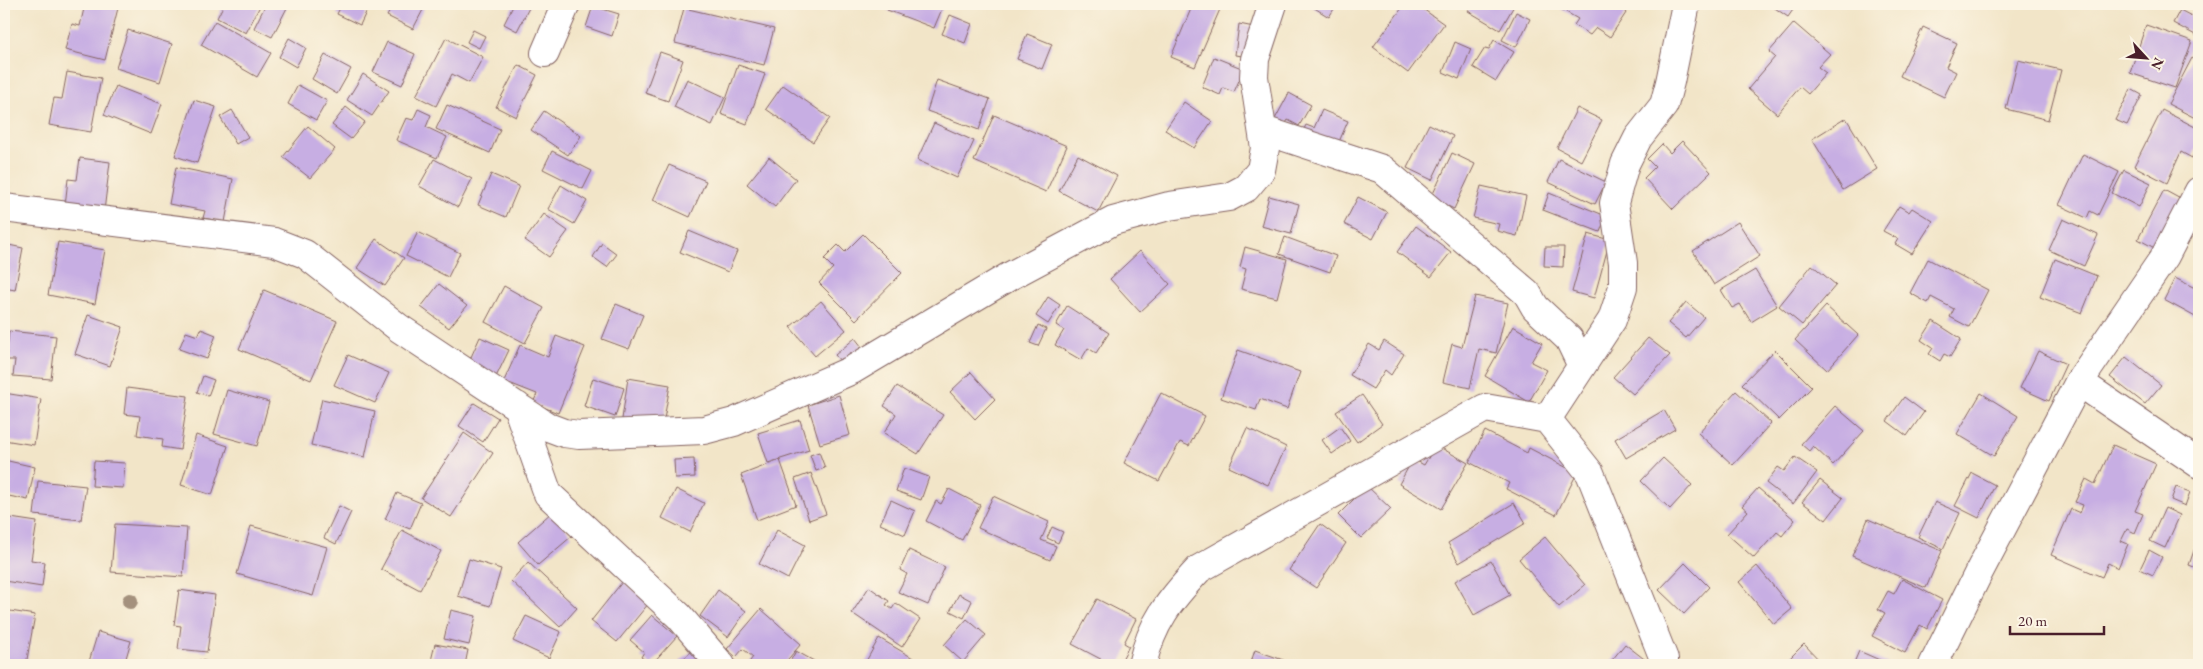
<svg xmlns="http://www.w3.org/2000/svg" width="2203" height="669" font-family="'EB Garamond',serif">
	<rect width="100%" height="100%" fill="#fcf5e5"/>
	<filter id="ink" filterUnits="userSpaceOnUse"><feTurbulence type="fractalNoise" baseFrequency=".02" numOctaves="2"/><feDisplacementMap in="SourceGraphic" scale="10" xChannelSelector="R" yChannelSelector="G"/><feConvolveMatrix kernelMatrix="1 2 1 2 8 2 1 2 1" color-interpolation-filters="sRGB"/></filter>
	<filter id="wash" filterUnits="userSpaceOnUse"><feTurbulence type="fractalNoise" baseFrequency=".0096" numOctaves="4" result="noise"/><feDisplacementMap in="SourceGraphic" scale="20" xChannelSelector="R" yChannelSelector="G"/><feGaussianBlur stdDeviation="1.12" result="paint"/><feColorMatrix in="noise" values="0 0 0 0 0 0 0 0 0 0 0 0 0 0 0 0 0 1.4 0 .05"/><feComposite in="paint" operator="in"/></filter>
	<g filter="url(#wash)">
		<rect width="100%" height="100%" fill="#f2e5c8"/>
		<g id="blocks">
			<path fill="#c7aee3" d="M85,4H119L105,60L65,50L72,24L80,26Z
				M224,4H261L246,33L217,18Z
				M266,4H289L272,37L254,28Z
				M342,4H370L360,25L337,14Z
				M394,4H426L413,29L387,16Z
				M514,4H531L517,31L504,24Z
				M890,4H944L934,28L887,10Z
				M1193,4H1212L1221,7L1195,67L1171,57Z
				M1308,4H1337L1329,17Z
				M1405,4H1416L1444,24L1408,73L1373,47Z
				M1473,4H1515L1500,30L1468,11Z
				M1564,4H1618L1628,10L1610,37L1596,28L1590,35L1574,25L1578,19L1561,9Z
				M1769,4H1797L1788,17Z
				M593,6L619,14L612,36L586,27Z
				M684,8L774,29L764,65L675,43Z
				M2180,10L2199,20V37L2173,23Z
				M1516,12L1530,19L1516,47L1502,40Z
				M950,15L972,24L965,43L942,34Z
				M215,21L271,53L257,77L201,45Z
				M1794,23L1830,54L1818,67L1826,73L1808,94L1800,87L1777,114L1748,89L1775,57L1769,52Z
				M1239,24L1254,27L1250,57L1235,55Z
				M2146,25L2192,41L2175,88L2130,73Z
				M1923,27L1957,43L1946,67L1956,72L1944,97L1900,76Z
				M128,30L172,44L160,82L116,68Z
				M473,30L485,36L479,48L467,42Z
				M1027,34L1052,44L1042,69L1017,59Z
				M289,38L306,48L296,67L279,57Z
				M446,38L483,57L469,83L452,74L436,106L416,96Z
				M1494,40L1514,52L1496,81L1473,67L1485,48L1489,49Z
				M387,42L415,54L402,85L373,72Z
				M1455,42L1471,49L1459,79L1443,72Z
				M660,52L683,60L668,101L645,93Z
				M325,55L351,69L337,94L312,79Z
				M1214,57L1244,69L1234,92L1223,88L1220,95L1202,87Z
				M2192,58L2199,62V120L2168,104Z
				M2018,60L2061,70L2048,120L2006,109Z
				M518,65L537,75L516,117L496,107Z
				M738,65L765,74L747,124L721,114Z
				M67,72L101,78L91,132L49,125L54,98L62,99Z
				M363,74L389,91L372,116L347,100Z
				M687,79L725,97L712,125L674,107Z
				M937,80L990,99L979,130L927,111Z
				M298,85L327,101L316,120L288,104Z
				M783,85L830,118L813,142L766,109Z
				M116,86L162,104L151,134L104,115Z
				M2131,89L2142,95L2127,125L2115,120Z
				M1289,93L1311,105L1299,126L1288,120L1284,126L1274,121Z
				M194,100L216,107L197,163L175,156Z
				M1184,102L1212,121L1194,148L1165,130Z
				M447,105L500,129L490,153L436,129Z
				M346,107L365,122L351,139L332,125Z
				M1577,108L1602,120L1581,161L1557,148Z
				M418,109L431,115L426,127L447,137L437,158L396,140L406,118L413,120Z
				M232,110L248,137L236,144L220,117Z
				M1322,110L1348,121L1338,144L1303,131L1306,125L1314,128Z
				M2162,110L2199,129V143L2192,158L2181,152L2167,183L2134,166Z
				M544,111L581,136L568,155L531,130Z
				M994,115L1067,146L1046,192L974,161Z
				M1846,118L1877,169L1843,190L1812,139Z
				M934,123L974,141L957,178L917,160Z
				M1429,124L1453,136L1432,180L1407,168Z
				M308,126L335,149L310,178L283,157Z
				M1682,141L1711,172L1673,209L1644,178L1655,167L1647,159L1662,144L1670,153Z
				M552,151L592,171L583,189L543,169Z
				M1452,153L1475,164L1454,209L1431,198Z
				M2083,154L2119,172L2098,215L2090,211L2087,218L2059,205Z
				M1078,155L1117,176L1098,212L1059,191Z
				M769,157L796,179L775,207L747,184Z
				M80,158L110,162L104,211L65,206L68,179L77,180Z
				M434,159L472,179L458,207L419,186Z
				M1559,159L1606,182L1595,204L1548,182Z
				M669,165L706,181L690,217L653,200Z
				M176,167L233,179L225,222L203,218L205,211L169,204Z
				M2124,170L2151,183L2139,207L2112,193Z
				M491,174L519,186L506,217L478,205Z
				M561,185L587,201L574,224L548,209Z
				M1481,186L1526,196L1517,236L1497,231L1499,224L1473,218Z
				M2164,190L2186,202L2160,251L2138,239Z
				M1549,193L1606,216L1600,232L1543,210Z
				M1269,196L1299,204L1291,234L1261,226Z
				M1358,197L1387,212L1373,239L1344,224Z
				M1899,206L1909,212L1912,208L1933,221L1912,254L1895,244L1898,239L1883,231Z
				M544,214L568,231L549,257L525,240Z
				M2063,219L2098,235L2084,266L2049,250Z
				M1738,222L1760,256L1714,285L1693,251Z
				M1416,226L1451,252L1431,277L1397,252Z
				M689,231L737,251L728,272L680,252Z
				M418,232L460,253L448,277L406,256Z
				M863,234L902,273L856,320L819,283L833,268L824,259L838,245L845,252Z
				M1588,234L1610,240L1594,298L1572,292Z
				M1285,237L1336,256L1330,272L1279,254Z
				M376,239L404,258L385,286L357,268Z
				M58,242L105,250L95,304L48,295Z
				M602,243L617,254L607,267L593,257Z
				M4,244L23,248L15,290L4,288Z
				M1245,247L1287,259L1277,298L1241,289L1246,269L1240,267Z
				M1545,247H1564L1563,267L1544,266Z
				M1140,251L1170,284L1140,312L1110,279Z
				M1928,259L1988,290L1969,327L1950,317L1954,309L1931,297L1928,303L1910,293Z
				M2055,259L2097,276L2082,313L2040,297Z
				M1812,265L1836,285L1802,325L1779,306Z
				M1755,270L1777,306L1751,322L1740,304L1732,308L1721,290Z
				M2175,278L2199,290V319L2164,300Z
				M439,284L467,306L449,328L421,307Z
				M504,286L544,308L525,343L485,322Z
				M264,290L337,321L311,380L239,349Z
				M1475,296L1508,303L1496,353L1479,349L1470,388L1443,382L1452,344L1462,347Z
				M1048,297L1060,305L1048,324L1036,316Z
				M821,301L846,330L815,356L790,327Z
				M1686,302L1704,317L1686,338L1668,323Z
				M616,304L643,315L629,349L602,339Z
				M1067,306L1109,333L1096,353L1088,348L1081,360L1055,345L1064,330L1056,325Z
				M1826,306L1858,335L1827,370L1795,340Z
				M88,315L123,327L110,366L75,354Z
				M1933,321L1961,339L1950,357L1944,354L1940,361L1929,354L1933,348L1921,340Z
				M1038,325L1046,329L1038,346L1030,343Z
				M1513,326L1542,343L1531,362L1547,370L1529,402L1485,376Z
				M201,329L216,335L207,359L179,349L186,332L198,336Z
				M9,331L56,336L51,379L13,376L15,360H6Z
				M556,336L585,347L558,413L533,403L537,394L504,381L520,345L548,357Z
				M480,337L509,350L495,379L467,366Z
				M855,338L862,347L842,363L835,355Z
				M1648,338L1670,355L1633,394L1613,377Z
				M1384,341L1404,354L1391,375L1385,370L1373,389L1350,375L1369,344L1379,350Z
				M1238,350L1300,372L1287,409L1260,399L1256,410L1221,398Z
				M1775,350L1812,387L1779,420L1742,384Z
				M2038,351L2066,364L2049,401L2020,388Z
				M348,355L389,373L375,403L334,385Z
				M2126,357L2161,385L2145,404L2110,377Z
				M971,372L995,399L975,419L950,392Z
				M203,376L214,380L208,396L197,392Z
				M593,378L624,388L615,417L584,406Z
				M628,378L670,385L663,425L622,419Z
				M897,386L943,415L918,454L884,433L896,414L884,406Z
				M127,388L188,396L180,450L162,447L163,439L137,435L140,416L124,414Z
				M227,390L269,402L257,446L214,434Z
				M1736,391L1771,423L1733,465L1698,433Z
				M4,393L41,399L34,445L4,440Z
				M1161,393L1205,416L1189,446L1180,442L1159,481L1124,463Z
				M1981,393L2018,416L1994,456L1957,434Z
				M839,395L850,435L820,444L808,405Z
				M1362,395L1382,424L1357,442L1336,412Z
				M1904,397L1924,412L1907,436L1887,421Z
				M322,399L375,411L365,457L311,445Z
				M474,403L498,418L483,442L459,426Z
				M1835,406L1864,431L1833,465L1813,446L1809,451L1801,444Z
				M1664,410L1675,429L1626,458L1615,439Z
				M800,420L809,450L768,463L758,433Z
				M1340,427L1350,441L1332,454L1322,440Z
				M1247,428L1286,447L1268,485L1229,467Z
				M1485,431L1527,453L1529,448L1577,473L1556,515L1506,489L1509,483L1469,462Z
				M464,433L493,453L451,517L421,498Z
				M196,435L228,446L212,495L181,485Z
				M1436,445L1468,463L1441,509L1399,484L1413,459L1424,465Z
				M2113,445L2156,464L2135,511L2143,514L2135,533L2127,529L2121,541L2128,544L2118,568L2108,563L2102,577L2051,555L2071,509L2080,513L2083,505L2075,502L2086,479L2095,484Z
				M819,452L825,468L816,471L810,455Z
				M1795,457L1817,472L1793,504L1766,483L1778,467L1784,471Z
				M1663,458L1692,485L1670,509L1641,481Z
				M694,459L695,477L675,478L674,460Z
				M4,460L35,467L28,500L4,495Z
				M780,460L796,505L757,520L741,475Z
				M94,461L125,463L123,488L92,486Z
				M904,468L929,477L921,500L896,491Z
				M811,473L826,514L809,520L795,479Z
				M1972,473L1995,485L1979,518L1955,506Z
				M1820,480L1843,498L1826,520L1802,502Z
				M38,481L86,486L81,520L34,515Z
				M1367,486L1391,509L1361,538L1338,515Z
				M2176,487L2190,492L2185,506L2171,500Z
				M1758,488L1795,520L1782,536L1777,532L1754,558L1727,534L1748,511L1742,506Z
				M676,489L704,503L690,532L662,518Z
				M949,489L980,505L962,540L926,521L936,501L941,504Z
				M397,493L421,503L410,529L385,519Z
				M993,496L1049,522L1041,540L1056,546L1050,560L978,528Z
				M891,500L915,511L905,535L880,524Z
				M1935,502L1960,513L1943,549L1918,537Z
				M1514,503L1526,523L1459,563L1448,543Z
				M339,506L351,512L336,544L324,538Z
				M2165,508L2180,515L2165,548L2150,541Z
				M552,512L572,536L538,565L518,542Z
				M4,517L37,522L31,560L45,562L42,587L4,581Z
				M1868,519L1942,551L1926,588L1852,556Z
				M115,524L187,528L183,577L111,572Z
				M1320,524L1346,543L1316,588L1289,570Z
				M251,526L327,547L313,596L237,574Z
				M1052,527L1063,532L1058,543L1047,538Z
				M402,530L441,551L420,590L381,569Z
				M777,530L805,545L788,579L759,564Z
				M2199,536V569L2189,565Z
				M1545,537L1585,585L1559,607L1519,559Z
				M909,550L945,567L928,605L898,592L907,574L900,570Z
				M2149,550L2162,557L2153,575L2140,569Z
				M469,559L501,569L490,606L458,596Z
				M1491,561L1510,595L1474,615L1455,581Z
				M528,562L577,608L560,627L511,581Z
				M1685,563L1709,587L1684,614L1659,590Z
				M1757,566L1792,609L1774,624L1739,582Z
				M1902,579L1942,600L1927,629L1920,625L1905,653L1872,636L1885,613L1878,609L1888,591L1894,594Z
				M623,581L649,603L617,642L591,621Z
				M869,587L889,601L886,605L892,609L896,603L920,619L902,647L852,613Z
				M179,590L215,595L207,652L178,649L181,626L174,625Z
				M718,590L746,611L728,637L700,616Z
				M959,594L972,601L964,618L950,611Z
				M1097,599L1136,619L1124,643L1129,646L1119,665H1112L1072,644Z
				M761,609L801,644L783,665H747L753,657L743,649L736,657L727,649Z
				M4,610L35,615L26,665H4Z
				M451,610L476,616L469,645L444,639Z
				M652,615L677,636L651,665L641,657L644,652L630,640Z
				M526,616L561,632L549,658L513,641Z
				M967,619L986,635L963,662L944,645Z
				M98,632L131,641L124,665H88Z
				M879,638L913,658L909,665H864Z
				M435,644L468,650L465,665H430Z
				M1625,644L1648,662L1646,665H1608Z
				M1804,644L1822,663L1819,665H1792L1788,660Z
				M695,648L708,665H677Z
				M1255,650L1297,665H1250Z
				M796,651L821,665H788Z
				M1859,651L1891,665H1853Z
				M199,660L220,664V665H198Z"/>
		</g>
	</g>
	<g filter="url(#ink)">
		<use href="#blocks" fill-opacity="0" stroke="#856462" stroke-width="1"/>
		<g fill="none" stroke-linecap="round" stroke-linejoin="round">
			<g stroke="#856462" stroke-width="30">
				<path id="minor" d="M545,53L566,4
					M1263,130L1382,169L1527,293L1535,307L1569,339L1581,364
					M4,208L274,242L305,254L399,328L548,427L564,433L579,435L704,430L734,422L852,370L1010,276L1113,221L1169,206L1229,197L1246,188L1261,170L1265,148L1254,77L1255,59L1273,4
					M2079,382L2199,464
					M517,406L548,494L679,616L721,665
					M1547,419L1612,320L1623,287V263L1614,203L1625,164L1638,138L1664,105L1670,82L1686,4
					M1142,665C1152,622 1170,600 1199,569L1485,408L1547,419L1590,473L1664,659V665
					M1933,665L1979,572L2079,382L2165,256L2199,191"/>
			</g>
			<use href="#minor" stroke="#fff" stroke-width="28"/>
		</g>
		<circle fill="#a4917d" cx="130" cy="601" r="8"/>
	</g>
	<rect width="2203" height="669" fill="none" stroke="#fcf5e5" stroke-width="20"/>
	<g transform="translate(2146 58) rotate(116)" stroke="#fcf5e5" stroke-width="4" paint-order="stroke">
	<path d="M0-4L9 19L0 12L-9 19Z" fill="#4a1f2b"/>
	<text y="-8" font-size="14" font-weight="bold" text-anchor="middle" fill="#4a1f2b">N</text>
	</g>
	<path d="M2010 626v8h94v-8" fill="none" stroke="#4a1f2b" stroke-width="2.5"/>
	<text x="2018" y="626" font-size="15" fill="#4a1f2b" stroke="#fcf5e5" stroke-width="4" paint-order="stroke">20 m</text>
</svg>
